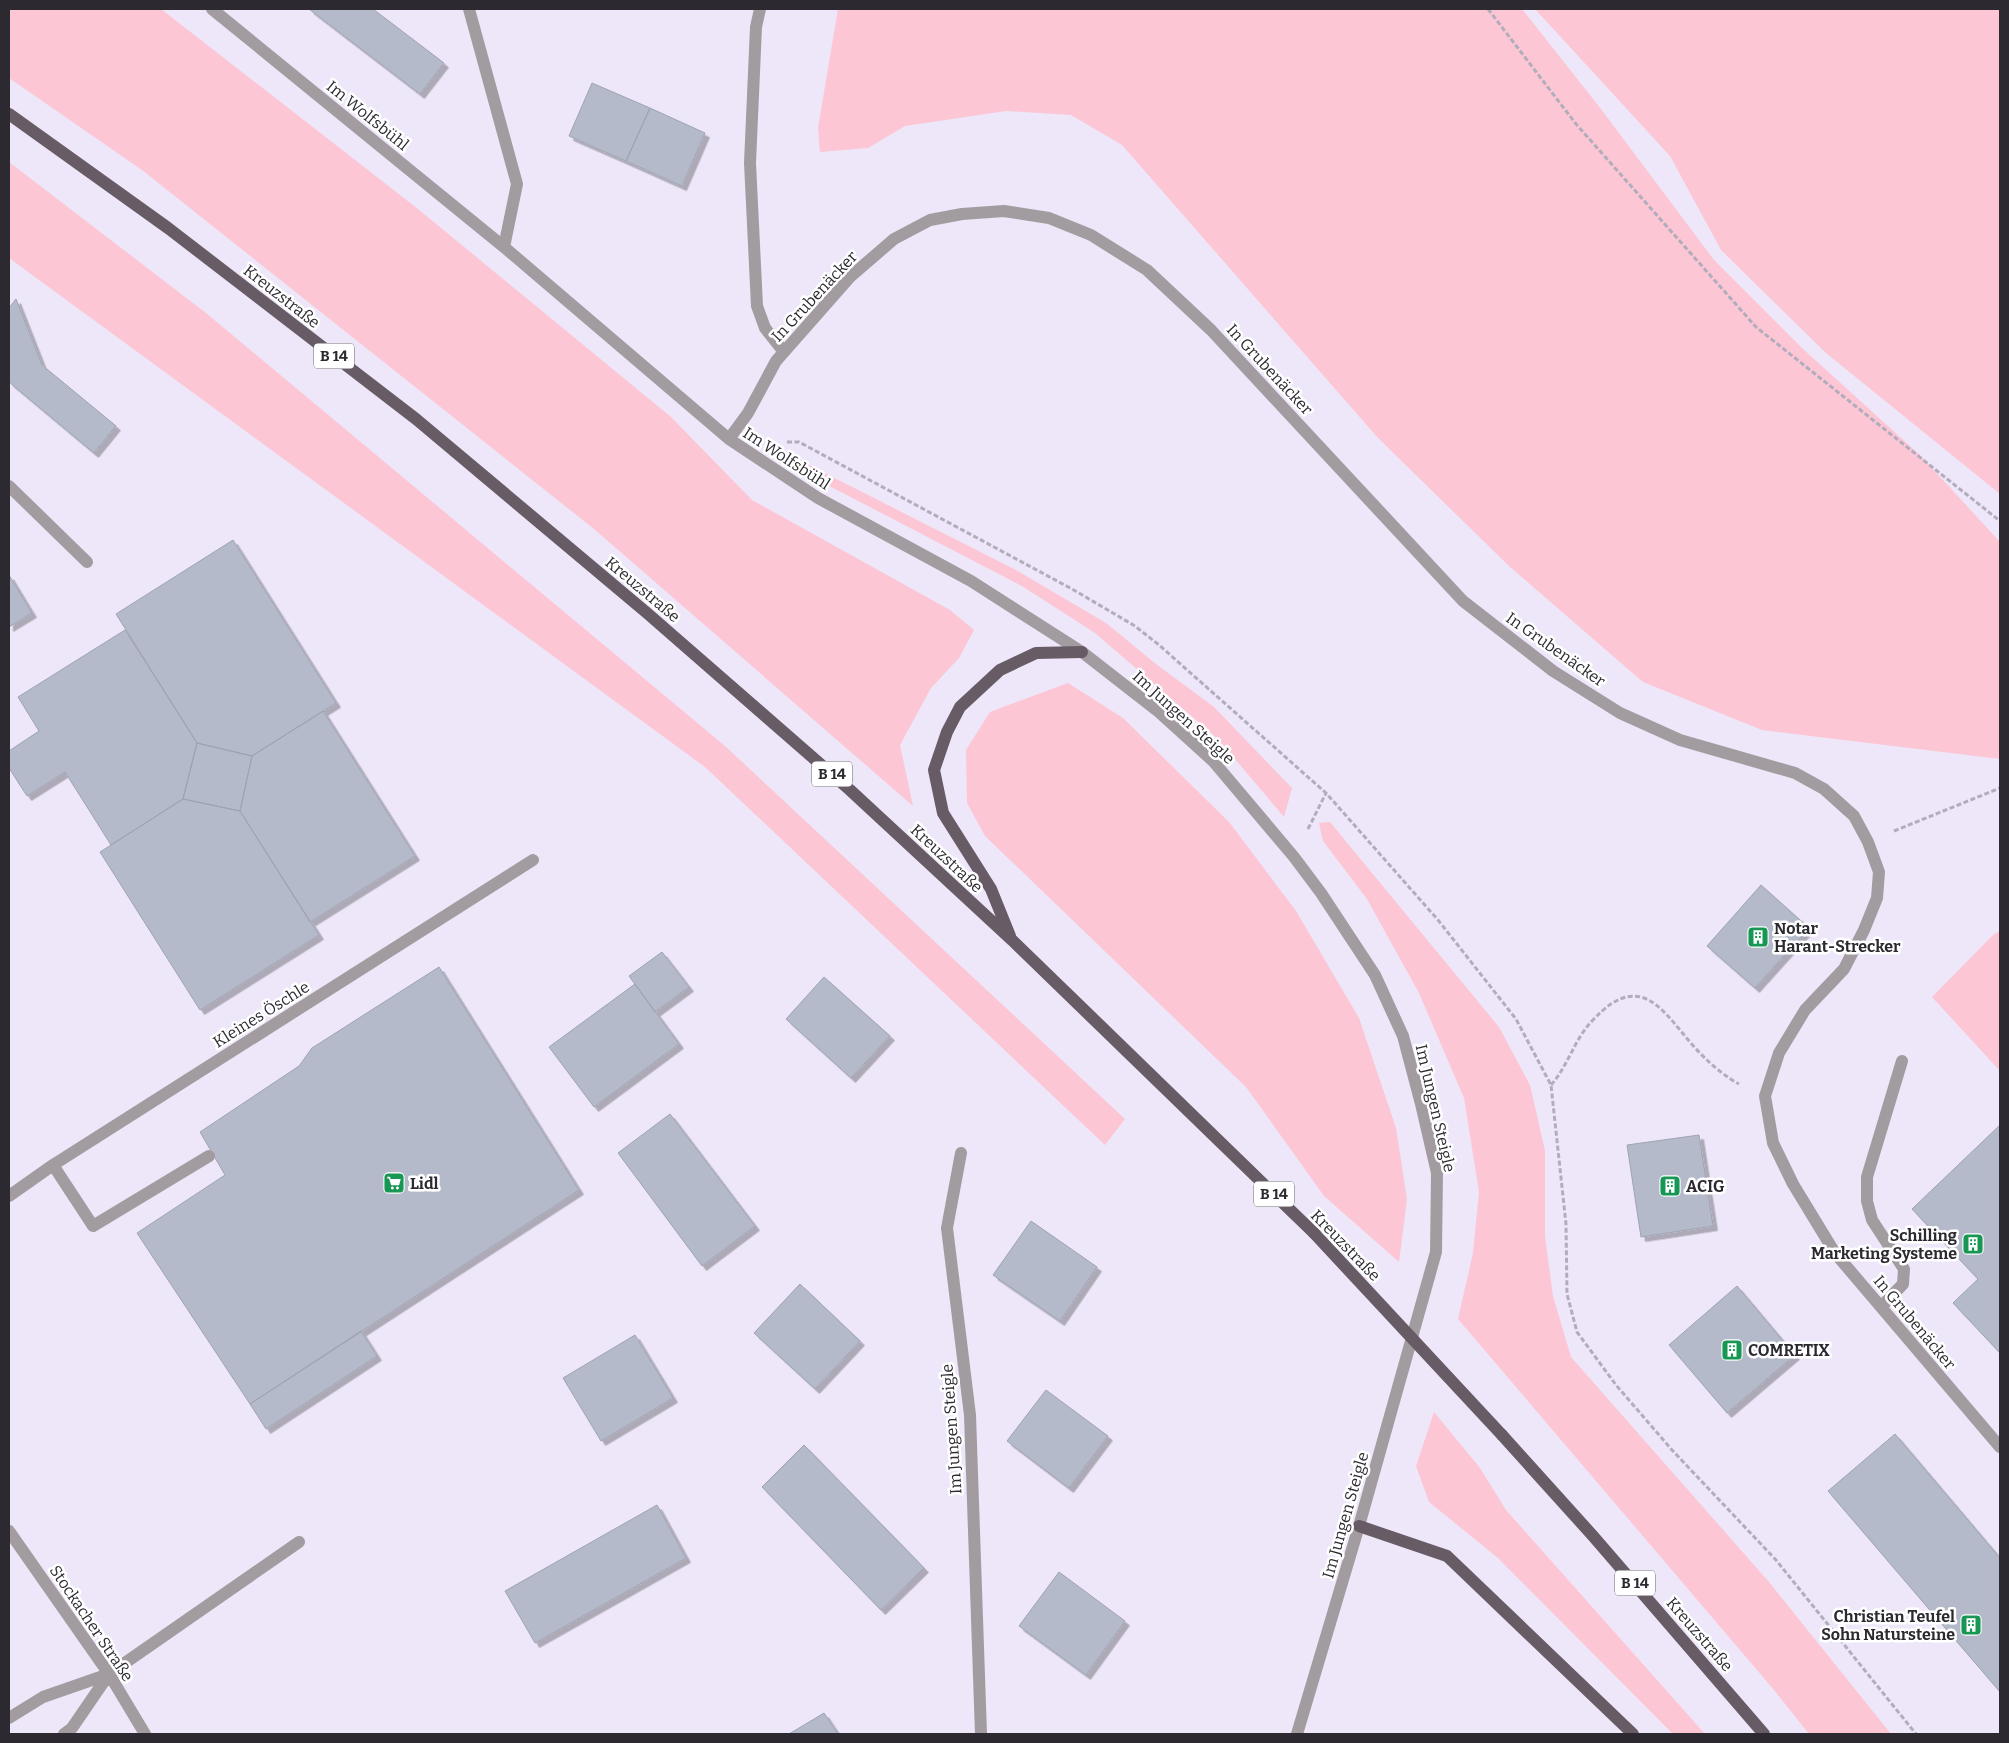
<svg xmlns="http://www.w3.org/2000/svg" width="2009" height="1743" font-family="Bitter,serif">
	<defs>
		<filter id="shadow"><feDropShadow dx="4.5" dy="4.5" stdDeviation="0" flood-color="#0004"/></filter>
	</defs>
	<rect width="100%" height="100%" fill="#ede7f9"/>
	<path fill="#fcc6d4" d="M9,9H161L418,209L671,417L752,500L950,610L974,630L959,658L931,688L900,745L913,806L594,529L142,170L9,78Z
		M838,9H1522L1601,109L1714,260L1802,348L1921,456L2000,542V759L1762,730L1643,682L1509,566L1378,438L1122,145L1071,115L1006,111L905,126L868,148L820,152L818,128Z
		M1535,9H2000V494L1826,353L1721,250L1670,156Z
		M9,162L206,313L725,746L1125,1119L1105,1145L705,767L9,258Z
		M797,459L1016,570L1106,623L1156,664L1214,707L1292,788L1284,817L1218,739L1095,633L1022,586L812,477Z
		M1068,683L1123,718L1229,822L1296,911L1359,1018L1396,1128L1407,1199L1399,1262L1324,1196L1246,1087L985,836L967,803L966,750L990,712Z
		M1330,822L1499,1027L1530,1085L1545,1151V1236L1553,1296L1571,1357L1769,1582L1891,1734H1809L1774,1690L1458,1319L1473,1253L1479,1192L1464,1098L1419,993L1367,899L1323,841L1319,823Z
		M2000,931V1071L1932,997L1994,934Z
		M1434,1412L1480,1468L1506,1510L1705,1734H1673L1498,1558L1429,1502L1416,1466Z"/>
	<path fill="#b5bacb" stroke="#9ea3b3" filter="url(#shadow)" d="M309,9H373L444,63L420,94Z
		M592,83L650,108L626,161L569,136Z
		M650,108L705,133L682,186L626,161Z
		M16,299L42,365L116,426L94,453L9,382V308Z
		M233,540L336,703L252,756L197,743L116,614Z
		M9,575L32,613L9,627Z
		M125,630L197,743L183,799L111,845L65,772L27,796L9,768V751L39,731L18,697Z
		M323,711L415,856L310,922L240,811L252,756Z
		M197,743L252,756L240,811L183,799Z
		M183,799L240,811L319,935L200,1010L100,852Z
		M1761,885L1809,928L1755,988L1707,946Z
		M662,952L689,987L655,1012L629,976Z
		M439,967L579,1190L250,1404L137,1233L225,1175L200,1132L299,1066L312,1048Z
		M824,977L890,1036L851,1078L786,1019Z
		M635,984L679,1044L594,1107L549,1047Z
		M670,1114L755,1226L702,1266L618,1153Z
		M2000,1125V1353L1953,1303L1978,1279L1912,1209Z
		M1699,1135L1713,1226L1641,1237L1627,1145Z
		M1031,1221L1097,1267L1060,1321L993,1275Z
		M800,1284L860,1341L815,1389L754,1333Z
		M1737,1286L1795,1355L1727,1413L1669,1345Z
		M361,1331L377,1356L266,1429L250,1404Z
		M635,1335L673,1398L601,1441L563,1378Z
		M1046,1390L1108,1436L1069,1488L1007,1441Z
		M1895,1434L2000,1558V1692L1828,1491Z
		M804,1445L924,1568L881,1610L762,1487Z
		M657,1505L686,1558L535,1643L505,1591Z
		M1059,1572L1125,1621L1086,1675L1019,1626Z
		M824,1713L838,1734H789Z"/>
	<g fill="none" stroke-linecap="round" stroke-linejoin="round">
		<path stroke="#b2adbc" stroke-width="3" stroke-dasharray="5 2.5" stroke-linecap="butt" d="M1488,9L1576,124L1756,327L2000,521
			M787,442H799L1072,589L1135,626L1159,645L1326,793L1438,920L1516,1019L1551,1085L1566,1224L1567,1294L1577,1332L1616,1385L1672,1450L1776,1560L1916,1734
			M1308,829L1326,793
			M1894,831L2000,788
			M1551,1085C1568,1066 1574,1040 1592,1021C1647,961 1668,1024 1706,1059C1715,1068 1728,1078 1739,1084"/>
		<path stroke="#a29ca1" stroke-width="12" d="M212,9L504,247L729,439L818,498L971,581L1082,652L1159,712L1213,761L1294,857L1321,893L1375,975L1403,1036L1421,1104L1437,1173L1436,1252L1359,1526L1297,1734
			M469,9L517,184L504,247
			M760,9L756,27L750,163L757,306L765,328L784,352
			M729,439L748,413L776,361L850,277L894,239L930,220L962,214L1004,211L1049,218L1091,235L1147,270L1211,330L1463,601L1553,671L1620,713L1680,740L1795,773L1824,789L1854,816L1868,842L1879,872L1877,898L1864,930L1844,969L1805,1010L1779,1053L1765,1096L1773,1143L1793,1184L1835,1253L2000,1447
			M9,486L87,562
			M961,1153L947,1228L970,1415L981,1734
			M53,1165L93,1226L209,1156
			M9,1196L53,1165L533,860
			M1881,1307L1903,1284L1904,1269L1872,1220L1867,1201V1177L1902,1061
			M9,1531L109,1674L145,1734
			M9,1718L43,1697L109,1674L299,1542
			M64,1734L72,1728L109,1674"/>
		<path stroke="#675b65" stroke-width="12" d="M9,114L168,228L416,419L647,613L850,790L1012,940L1314,1233
			M1010,936L991,889L943,813L934,770L947,732L960,707L1000,670L1036,653L1082,652
			M1502,1435L1593,1536L1764,1734
			M1359,1526L1447,1556L1633,1734"/>
		<path stroke="#675b65" stroke-width="12" d="M1314,1233L1502,1435"/>
	</g>
	<defs>
		<g id="building-square" transform="scale(1.125)"><rect x="-9" y="-9" width="18" height="18" rx="4" fill="#189654" stroke="#fff"/><path d="M-4-6H4V6H1V3H-1V6H-4ZM-2.5-4.3h1.7v1.8h-1.7ZM.8-4.3h1.7v1.8H.8ZM-2.5-1h1.7V.8h-1.7ZM.8-1h1.7V.8H.8Z" fill="#fff"/></g>
		<g id="supermarket-square" transform="scale(1.125)"><rect x="-9" y="-9" width="18" height="18" rx="4" fill="#189654" stroke="#fff"/><path d="M-6-5.5h2.5l.6 2H6L4.5 2H-2.5L-4.4-4H-6ZM-1.5 3.2a1.3 1.3 0 1 0 .1 0ZM3 3.2a1.3 1.3 0 1 0 .1 0Z" fill="#fff"/></g>
	</defs>
	<g fill-rule="evenodd">
		<use href="#building-square" x="1758" y="937"/>
		<use href="#supermarket-square" x="394" y="1183"/>
		<use href="#building-square" x="1670" y="1186"/>
		<use href="#building-square" x="1973" y="1244"/>
		<use href="#building-square" x="1732" y="1350"/>
		<use href="#building-square" x="1971" y="1625"/>
	</g>
	<g text-anchor="middle" stroke-width="5" stroke-linejoin="round" paint-order="stroke">
		<g fill="#fff" stroke="#6b6a6e" stroke-width="1">
			<rect x="314" y="343.5" width="40" height="25" rx="4"/>
			<rect x="812" y="761.5" width="40" height="25" rx="4"/>
			<rect x="1254" y="1181.5" width="40" height="25" rx="4"/>
			<rect x="1615" y="1570.5" width="40" height="25" rx="4"/>
		</g>
		<g font-size="15" font-weight="bold" fill="#2c2a30">
			<text x="334" y="361">B 14</text>
			<text x="832" y="779">B 14</text>
			<text x="1274" y="1199">B 14</text>
			<text x="1635" y="1588">B 14</text>
		</g>
		<g font-size="16" fill="#2c2a30" stroke="#fff">
			<text transform="translate(368 115) rotate(39)" y="6">Im Wolfsbühl</text>
			<text transform="translate(282 296) rotate(38)" y="6">Kreuzstraße</text>
			<text transform="translate(814 296) rotate(-47)" y="6">In Grubenäcker</text>
			<text transform="translate(1270 369) rotate(47)" y="6">In Grubenäcker</text>
			<text transform="translate(787 458) rotate(33)" y="6">Im Wolfsbühl</text>
			<text transform="translate(643 589) rotate(40)" y="6">Kreuzstraße</text>
			<text transform="translate(1556 649) rotate(35)" y="6">In Grubenäcker</text>
			<text transform="translate(1184 717) rotate(42)" y="6">Im Jungen Steigle</text>
			<text transform="translate(947 858) rotate(43)" y="6">Kreuzstraße</text>
			<text transform="translate(261 1014) rotate(-32)" y="6">Kleines Öschle</text>
			<text transform="translate(1436 1108) rotate(77)" y="6">Im Jungen Steigle</text>
			<text transform="translate(1346 1245) rotate(46)" y="6">Kreuzstraße</text>
			<text transform="translate(1915 1322) rotate(50)" y="6">In Grubenäcker</text>
			<text transform="translate(951 1429) rotate(-94)" y="6">Im Jungen Steigle</text>
			<text transform="translate(1345 1515) rotate(-74)" y="6">Im Jungen Steigle</text>
			<text transform="translate(92 1623) rotate(56)" y="6">Stockacher Straße</text>
			<text transform="translate(1700 1634) rotate(49)" y="6">Kreuzstraße</text>
		</g>
		<g font-size="16" font-weight="bold" fill="#2c2a30" stroke="#fff" text-anchor="start">
			<text x="1774" y="934">Notar<tspan x="1774" dy="18">Harant-Strecker</tspan></text>
			<text x="410" y="1189">Lidl</text>
			<text x="1686" y="1192">ACIG</text>
			<text x="1957" y="1241" text-anchor="end">Schilling<tspan x="1957" dy="18">Marketing Systeme</tspan></text>
			<text x="1748" y="1356">COMRETIX</text>
			<text x="1955" y="1622" text-anchor="end">Christian Teufel<tspan x="1955" dy="18">Sohn Natursteine</tspan></text>
		</g>
	</g>
	<rect width="2009" height="1743" fill="none" stroke="#2c2a30" stroke-width="20"/>
</svg>
